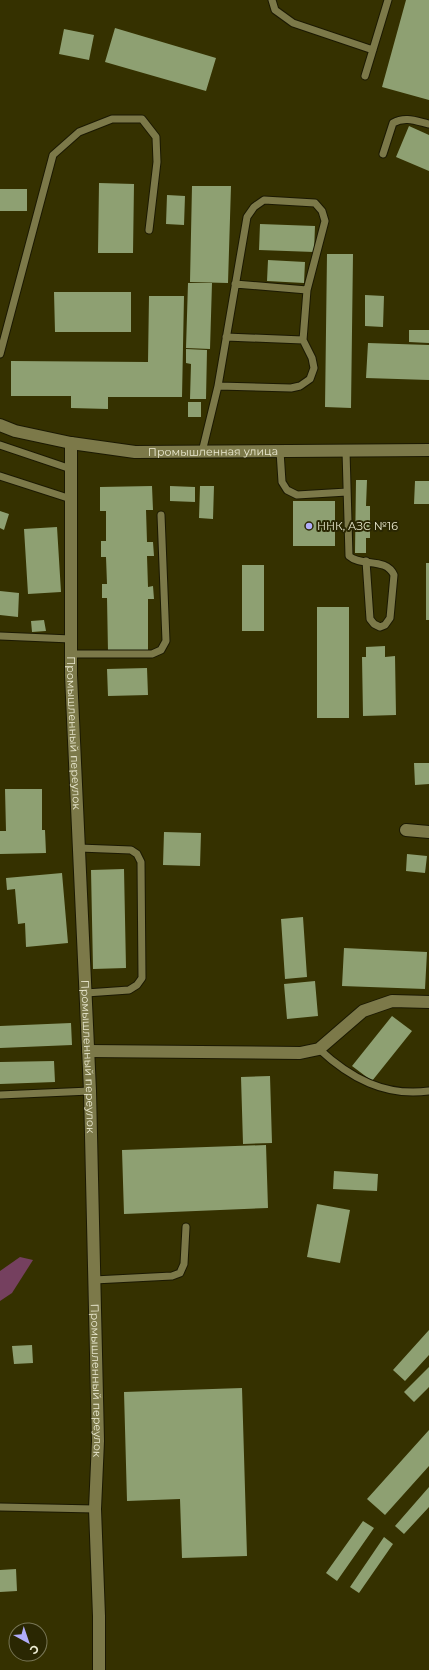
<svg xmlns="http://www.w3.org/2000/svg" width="429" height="1670" font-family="Montserrat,sans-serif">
	<rect width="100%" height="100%" fill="#353100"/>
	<path fill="#75405f" d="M20,1257L33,1260L12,1293L0,1301V1271Z"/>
	<path fill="#8ea072" d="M406,0H429V100L382,87Z
		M115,28L216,58L206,91L105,62Z
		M64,29L94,35L89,60L59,54Z
		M409,126L429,135V171L396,157Z
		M99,183L134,184L133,253H98Z
		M192,186H231L228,283L190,282Z
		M0,189H27V211H0Z
		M167,195L185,196L184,225L166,224Z
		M260,224L315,226L314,252L259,250Z
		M327,254H353L351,408L325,407Z
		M268,260L305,262L304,283L267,281Z
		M188,283H212L210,349L186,348Z
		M54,292H131V332H55Z
		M365,295L384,296L383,327L365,326Z
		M149,296H184L182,397H108V409L71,408V396H11V361L148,362Z
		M409,330H429V343L409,342Z
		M368,343L429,345V380L366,378Z
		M186,349L207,350L206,399H190L191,364L186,363Z
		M188,402H201V417H188Z
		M356,480H367L366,506H370V538H366V553H355Z
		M415,481H429V504H414Z
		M152,486L153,510H146L147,542H153L154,556H147L148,587L153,586L154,599H148V652H108L107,598H102V584H107L106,557H101V541H106V511H100V487Z
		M170,486L195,487V502L170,501Z
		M200,486H214L213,519L199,518Z
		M293,501H335V546H293Z
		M0,511L9,514L4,530L0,528Z
		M57,527L61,592L28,594L24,529Z
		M426,563H429V620H426Z
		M242,565H264V631H242Z
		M0,591L19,593L18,617L0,615Z
		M317,607H349V718H317Z
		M44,620L46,631L32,632L31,621Z
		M385,646V657L395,656L396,715L363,716L362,657H366V647Z
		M147,668L148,695L108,696L107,669Z
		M414,763H429V784L415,785Z
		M5,789H42V830H45L46,853L0,854V831H6Z
		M164,832L201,833L200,866L163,865Z
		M407,854L427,856L425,873L406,871Z
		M124,869L126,968L93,969L91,870Z
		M62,873L68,943L26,947L25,923L18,924L15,889L7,890L6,878Z
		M303,917L307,977L285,979L281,919Z
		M344,948L427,952L425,989L342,986Z
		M315,981L318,1016L287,1019L284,984Z
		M392,1016L412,1031L372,1081L352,1066Z
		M71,1023L72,1045L0,1048V1026Z
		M54,1061L55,1082L0,1084V1062Z
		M270,1076L272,1143L243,1144L241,1077Z
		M266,1145L268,1208L124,1214L122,1150Z
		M334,1171L378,1174L377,1191L333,1189Z
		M317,1204L350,1210L340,1263L307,1257Z
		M429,1330V1355L405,1381L393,1370Z
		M32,1345L33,1363L14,1364L12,1346Z
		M429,1367V1387L414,1402L404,1392Z
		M242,1388L247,1556L182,1558L180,1499L127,1501L124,1392Z
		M429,1430V1466L385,1515L367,1499Z
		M429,1487V1507L404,1534L395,1526Z
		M363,1521L374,1528L337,1581L326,1573Z
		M384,1537L393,1544L359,1593L350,1587Z
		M16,1569L17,1591L0,1592V1570Z"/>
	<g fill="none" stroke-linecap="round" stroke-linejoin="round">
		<g stroke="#1b1902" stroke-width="9">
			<path id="lane" d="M272,0L275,10L293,23L373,50
				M365,76L388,0
				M383,154L393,123C405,116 416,121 429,124
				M235,284L307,290
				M226,337L303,340
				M0,354L53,155L79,132L112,119H142L156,137L157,162L149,230
				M0,445L71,469
				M280,451L282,482L287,490L297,495L347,492
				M346,451L349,556C361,567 386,557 394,575L390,618L385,625L380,627L374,624L370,619L366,561
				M202,452L218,386L247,217L254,207L264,200L315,203L322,211L325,221L307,290L303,340L312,358L314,368L310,379L300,386L291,388L218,386
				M0,476L71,499
				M0,636L71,639
				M71,654H152L161,650L166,641L161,515
				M79,848L131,850L137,854L141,862L142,978L137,985L129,990L86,993
				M319,1049C350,1078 385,1097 429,1091
				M0,1095L90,1091
				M94,1280L172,1276L180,1273L184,1264L186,1227
				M0,1507L95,1509"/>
		</g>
		<g stroke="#1b1902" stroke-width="14">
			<g id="street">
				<path id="s1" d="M71,443V675L90,1091L98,1441L95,1509L99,1616V1670"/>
				<path d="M406,830L429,832"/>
				<path d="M88,1051L300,1053L319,1049L363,1011L392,1001L429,1002"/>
			</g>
		</g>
		<g stroke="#1b1902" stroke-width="14">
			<g id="secondary">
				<path id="s2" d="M0,425L15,431L71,443L135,452L429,450"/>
			</g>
		</g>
		<use href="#lane" stroke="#7c7949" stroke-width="7"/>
		<use href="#street" stroke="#7c7949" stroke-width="12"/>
		<use href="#secondary" stroke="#7c7949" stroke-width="12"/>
	</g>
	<circle fill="#b1adfa" stroke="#2a2702" stroke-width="1.5" cx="309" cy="526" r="4"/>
	<g text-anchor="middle" stroke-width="4" stroke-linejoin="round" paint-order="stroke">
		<g font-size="11" fill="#eae9d0" stroke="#2a2702">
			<text dy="4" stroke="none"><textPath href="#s2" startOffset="216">Промышленная улица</textPath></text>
			<text dy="4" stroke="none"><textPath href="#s1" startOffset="290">Промышленный переулок</textPath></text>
			<text dy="4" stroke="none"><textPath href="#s1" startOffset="614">Промышленный переулок</textPath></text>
			<text dy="4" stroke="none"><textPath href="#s1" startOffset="938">Промышленный переулок</textPath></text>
		</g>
		<g font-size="11" fill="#eae9d0" stroke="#2a2702" text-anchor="start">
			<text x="317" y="530">ННК, АЗС №16</text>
		</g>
	</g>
	<g transform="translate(28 1642) rotate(140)"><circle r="19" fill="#2a2702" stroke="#777554"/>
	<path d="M0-3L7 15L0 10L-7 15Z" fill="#b1adfa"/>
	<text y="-6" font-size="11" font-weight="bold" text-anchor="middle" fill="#eae9d0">С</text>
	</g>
</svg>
